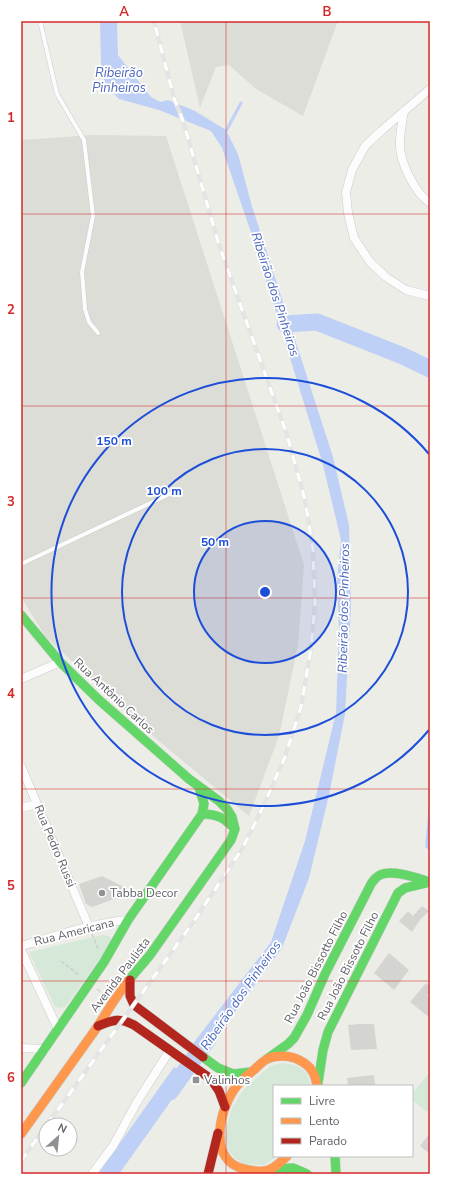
<svg xmlns="http://www.w3.org/2000/svg" width="451" height="1195" font-family="'Nunito Sans',sans-serif">
	<rect width="100%" height="100%" fill="#edede8"/>
	<path fill="#ddddd8" d="M180,21H338L303,116L256,89L229,65L216,67L200,108Z
		M92,135L166,136L304,565L298,645L279,736L249,816L153,736L45,636L21,597V140Z"/>
	<path fill="#d6e9d9" d="M102,935L109,936L113,941L66,1006L60,1008L55,1007L29,952Z
		M283,1063C293,1064 304,1067 308,1076C309,1079 310,1083 310,1086H274V1156H277L265,1165L244,1164L235,1158L228,1150L225,1139L226,1130L231,1110L243,1090L270,1066Z
		M430,1072V1108L427,1112L412,1100V1094Z"/>
	<path fill="#bed0f5" d="M100,21H117L118,55L151,97L160,102L168,100L195,111L226,130L238,154L251,203L333,457L349,525L351,607L345,714L329,795L309,878L282,948L204,1054L192,1045L271,942L305,841L336,713L339,631L337,580L341,540L323,465L255,244L222,148L211,131L159,110L119,99L105,85L101,63Z
		M430,796V851L425,847Z
		M174,1067L188,1077L119,1174H98Z"/>
	<g fill="none" stroke-linecap="round" stroke-linejoin="round">
		<path stroke="#bed0f5" stroke-width="3" d="M225,133L241,103"/>
		<path stroke="#bed0f5" stroke-width="17" d="M285,324L317,322L403,356L430,369
			M170,1092L208,1039"/>
	</g>
	<path fill="#d4d4d1" d="M102,876L124,887L117,898L92,907L86,904L79,884Z
		M422,906L429,911L420,920L412,932L399,921L408,911L413,916Z
		M389,953L409,970L394,990L374,973Z
		M426,983L430,987V992L427,995L430,998V1018L410,1002Z
		M360,1024H374L377,1049L351,1050L348,1025Z
		M374,1075L375,1086H348L347,1078Z
		M430,1133V1154L420,1146Z"/>
	<g fill="none" stroke-linecap="round" stroke-linejoin="round">
		<g stroke="#cacbca" stroke-width="5">
			<path id="lane" d="M40,21L57,94L84,140L93,216L82,272L85,309L89,322L98,333
				M21,564L176,491"/>
		</g>
		<g stroke="#cacbca" stroke-width="9">
			<path id="street" d="M430,89L381,131L365,146L352,170L346,192L348,213L354,238L370,262L386,277L406,290L430,296
				M404,111C402,122 400,132 400,143C399,161 415,193 430,203
				M21,679L60,662
				M21,766L89,927
				M21,808L37,804
				M21,946C56,936 92,923 128,920
				M21,950L58,1029
				M21,1048L45,1049
				M92,1174L113,1146L137,1102L170,1050"/>
		</g>
		<g stroke="#cbcbcb" stroke-width="10">
			<path id="fast" d="M21,615L60,662L99,700L189,779L219,801L227,809L232,817L235,829
				M199,787L204,804L202,814
				M203,1057L218,1068L233,1074L251,1072
				M267,1059L288,1044L294,1038L307,1015L325,974L371,884C373,881 376,877 380,875C392,869 417,878 430,882
				M21,1083L104,962L128,920L202,814C218,814 224,818 235,829L231,840L150,955L128,981
				M318,1083L323,1050L328,1032L398,893L405,888L426,883
				M335,1156L336,1174
				M273,1169L293,1168L307,1174"/>
		</g>
		<g stroke="#cbcbcb" stroke-width="10">
			<path id="slow" d="M21,1134L98,1026L113,1002L128,981
				M287,1156C271,1172 266,1174 244,1169C208,1160 219,1113 233,1091C239,1082 247,1075 255,1069C258,1066 262,1062 267,1059C276,1055 290,1055 299,1060C311,1066 315,1073 317,1086"/>
		</g>
		<g stroke="#cbcbcb" stroke-width="10">
			<path id="jam" d="M130,980V996L134,1005L203,1057
				M98,1026C113,1020 119,1017 134,1025L211,1079L219,1091L225,1107
				M208,1174L218,1133"/>
		</g>
		<path stroke="#cbcfce" stroke-width="1.5" stroke-dasharray="4 2" stroke-linecap="butt" d="M92,934L98,949
			M61,961L80,976
			M97,989L104,994"/>
		<use href="#lane" stroke="#fcfcfc" stroke-width="4"/>
		<use href="#street" stroke="#fcfcfc" stroke-width="8"/>
		<use href="#fast" stroke="#63d668" stroke-width="9"/>
		<use href="#slow" stroke="#ff974d" stroke-width="9"/>
		<use href="#jam" stroke="#b3261e" stroke-width="9"/>
		<g stroke="#e4e4e4" stroke-width="4.5">
			<path id="rail" d="M47,1125L194,921L242,849L261,811L285,757L301,707L311,648L315,604L313,550L305,500L287,435L219,245L183,121L174,98L154,21
				M21,1161L46,1126"/>
		</g>
		<use href="#rail" stroke="#fff" stroke-width="3" stroke-dasharray="9" stroke-linecap="butt"/>
	</g>
	<path fill="none" stroke="#d62828" stroke-width="1" stroke-opacity="0.55" d="M226,21V1174M21,214H430M21,406H430M21,598H430M21,789H430M21,981H430"/>
	<circle cx="265" cy="592" r="71" fill="#1d4ed8" fill-opacity=".12"/>
	<g fill="none" stroke="#1d4ed8" stroke-width="2">
		<circle cx="265" cy="592" r="71"/>
		<circle cx="265" cy="592" r="143"/>
		<path d="M429 730A214 214 0 1 1 429 454"/>
	</g>
	<g fill="#909194" stroke="#fff" stroke-width="1.5">
		<circle cx="102" cy="893" r="4"/>
		<rect x="192" y="1076" width="8" height="8" rx="2"/>
	</g>
	<g text-anchor="middle" stroke-width="3.5" stroke-linejoin="round" paint-order="stroke">
		<g font-size="12" fill="#5e5f66" stroke="#fff">
			<text transform="translate(114 696) rotate(43)" y="4">Rua Antônio Carlos</text>
			<text transform="translate(55 846) rotate(67)" y="4">Rua Pedro Russi</text>
			<text transform="translate(74 932) rotate(-14)" y="4">Rua Americana</text>
			<text transform="translate(348 966) rotate(-63)" y="4">Rua João Bissoto Filho</text>
			<text transform="translate(316 967) rotate(-63)" y="4">Rua João Bissotto Filho</text>
			<text transform="translate(120 975) rotate(-53)" y="4">Avenida Paulista</text>
		</g>
		<g font-size="12" fill="#5e5f66" stroke="#fff" text-anchor="start">
			<text x="110" y="897">Tabba Decor</text>
			<text x="204" y="1084">Valinhos</text>
		</g>
		<g font-size="13" font-style="italic" fill="#4c68bf" stroke="#fff">
			<text x="119" y="77">Ribeirão<tspan x="119" dy="15">Pinheiros</tspan></text>
			<text transform="translate(276 294) rotate(72)" y="5">Ribeirão dos Pinheiros</text>
			<text transform="translate(343 608) rotate(-89)" y="5">Ribeirão dos Pinheiros</text>
			<text transform="translate(240 995) rotate(-55)" y="5">Ribeirão dos Pinheiros</text>
		</g>
	</g>
	<circle cx="265" cy="592" r="6" fill="#1d4ed8" stroke="#fff" stroke-width="2"/>
	<g font-size="12" text-anchor="middle" font-weight="bold" fill="#1d4ed8" stroke="#fff" stroke-width="3.5" stroke-linejoin="round" paint-order="stroke">
		<text x="114" y="445">150 m</text>
		<text x="164" y="495">100 m</text>
		<text x="215" y="546">50 m</text>
	</g>
	<rect width="451" height="1195" fill="none" stroke="#ffffff" stroke-width="44"/>
	<rect x="273" y="1085" width="140" height="72" fill="#ffffff" stroke="#bfbfc2"/>
	<rect x="281" y="1098" width="20" height="6" fill="#63d668" stroke="#bfbfc2"/>
	<text x="309" y="1105" font-size="12" fill="#5e5f66">Livre</text>
	<rect x="281" y="1118" width="20" height="6" fill="#ff974d" stroke="#bfbfc2"/>
	<text x="309" y="1125" font-size="12" fill="#5e5f66">Lento</text>
	<rect x="281" y="1138" width="20" height="6" fill="#b3261e" stroke="#bfbfc2"/>
	<text x="309" y="1145" font-size="12" fill="#5e5f66">Parado</text>
	<g transform="translate(58 1137) rotate(27)"><circle r="19" fill="#ffffff" stroke="#bfbfc2"/>
	<path d="M0-3L7 15L0 10L-7 15Z" fill="#909194"/>
	<text y="-6" font-size="11" font-weight="bold" text-anchor="middle" fill="#5e5f66">N</text>
	</g>
	<rect x="22" y="22" width="407" height="1151" fill="none" stroke="#d62828" stroke-width="1.5"/>
	<g font-size="13" text-anchor="middle" font-weight="bold" fill="#d62828">
		<text x="124" y="16">A</text>
		<text x="327" y="16">B</text>
		<text x="11" y="122">1</text>
		<text x="11" y="314">2</text>
		<text x="11" y="506">3</text>
		<text x="11" y="698">4</text>
		<text x="11" y="890">5</text>
		<text x="11" y="1082">6</text>
	</g>
</svg>
